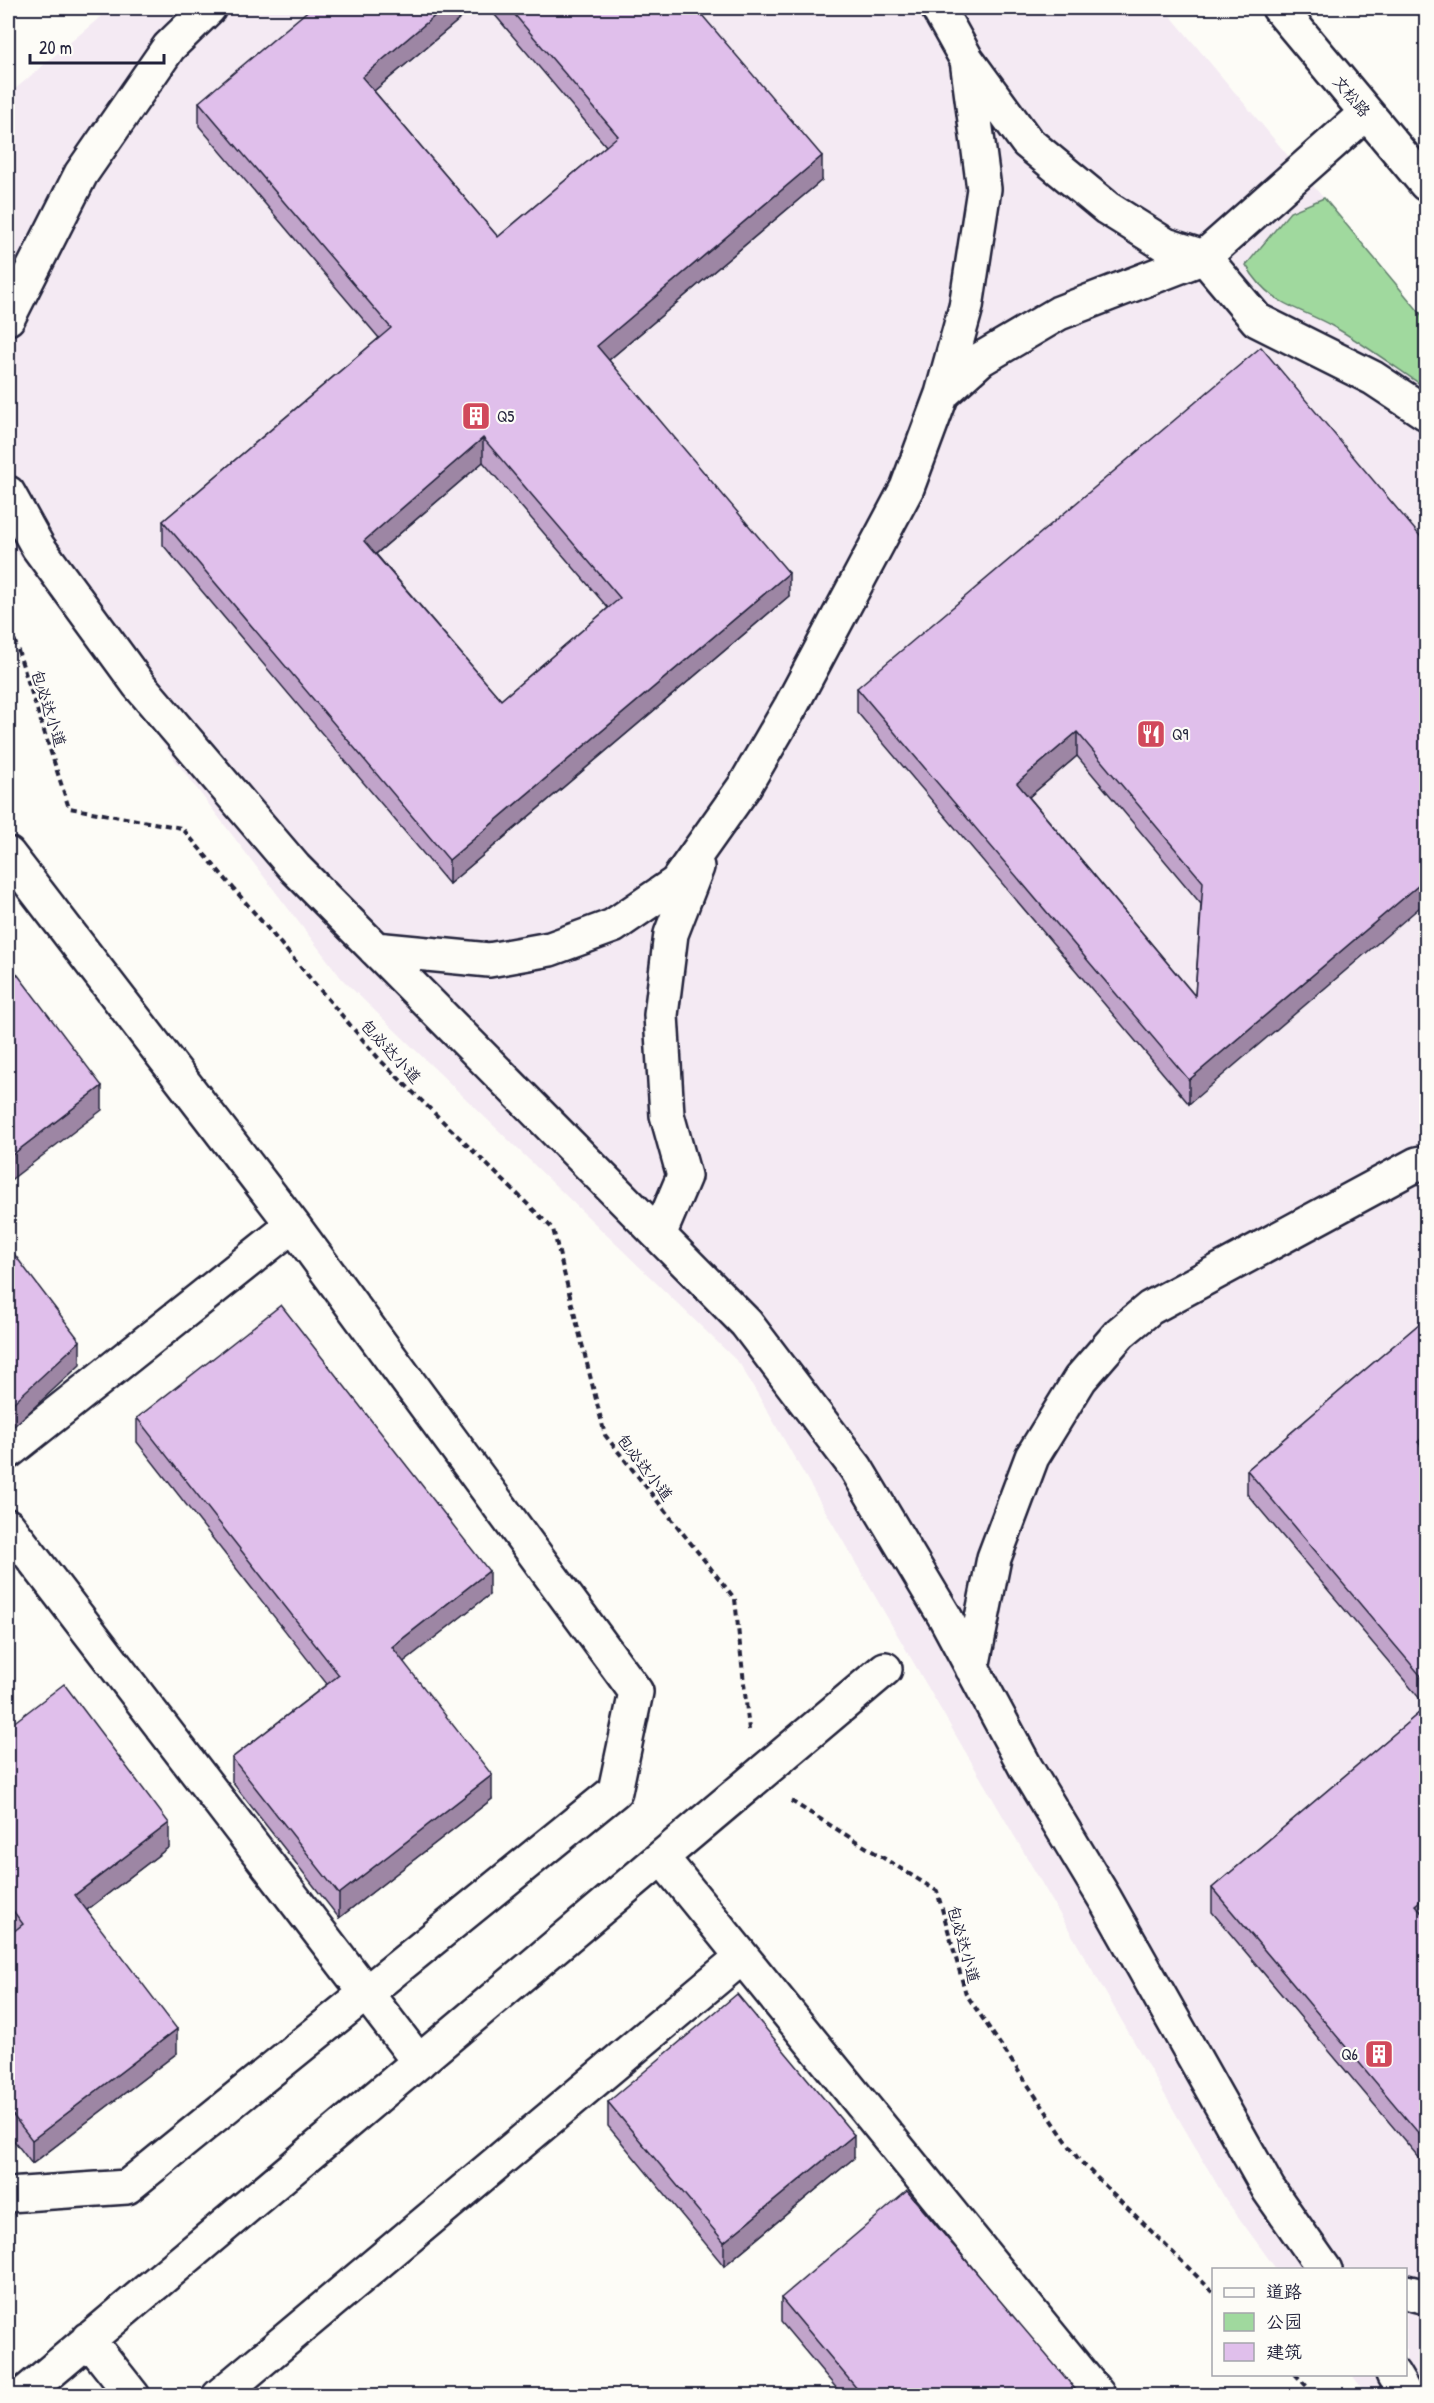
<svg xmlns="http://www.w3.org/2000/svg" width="1434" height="2403" font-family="'Patrick Hand','LXGW WenKai TC',sans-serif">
	<rect width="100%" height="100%" fill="#fdfcf7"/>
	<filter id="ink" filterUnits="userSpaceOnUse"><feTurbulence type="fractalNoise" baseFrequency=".0167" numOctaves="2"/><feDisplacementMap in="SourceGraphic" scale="12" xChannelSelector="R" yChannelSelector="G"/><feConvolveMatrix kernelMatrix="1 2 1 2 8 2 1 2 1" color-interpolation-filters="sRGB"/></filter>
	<g filter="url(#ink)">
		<path fill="#f4eaf3" d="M111,8H1164L1426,320V2395H1367L1352,2375L1406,2374V2270L1276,2269L1226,2200L740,1364L342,979L8,541V95Z"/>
		<path fill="#a0d99e" stroke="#617e6c" stroke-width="1.5" d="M1324,198L1426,320V388C1396,368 1366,345 1334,327C1295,305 1271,307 1246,265L1290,212Z"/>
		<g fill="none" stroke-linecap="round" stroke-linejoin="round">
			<g stroke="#22223b" stroke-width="38">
				<path id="minor" d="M938,8L967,60L1027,142L1107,208L1166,245L1204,257L1257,320L1373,378L1426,413
					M1279,8L1426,184
					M8,318L81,174L169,47L209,8
					M942,394L981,359L1059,313L1204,257L1366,113
					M8,493L38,547L139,685L295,868L746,1323L856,1468L945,1617L1026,1768L1105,1899L1269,2190L1325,2270
					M8,854L293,1225L636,1692L615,1791L127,2187L8,2195
					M375,949L489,960L550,949L613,926L676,883L744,787L791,706L907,488L942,394L966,307L984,189L967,60
					M659,1235L684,1176L667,1115L661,1015L671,934L697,867
					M8,1452L293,1225
					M8,1526L419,2062
					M972,1668L994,1558L1032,1457L1080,1379L1120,1333L1150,1308L1417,1164L1426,1162
					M662,1858L1099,2396
					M1406,2292L1426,2297
					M88,2339L133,2396
					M1393,2374L1406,2396
					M22,2396L885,1669
					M219,2396L742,1957"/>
			</g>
			<path stroke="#22223b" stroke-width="4" stroke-dasharray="6 4.5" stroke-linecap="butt" d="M8,620L69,808L182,828L380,1060L553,1229L605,1435L735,1599L749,1730
				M791,1801L937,1891L966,1994L1079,2160L1214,2293
				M1295,2374L1316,2396"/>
			<use href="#minor" stroke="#fdfcf7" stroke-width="33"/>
		</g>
		<path fill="#c1a4ca" stroke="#22223b" stroke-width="1.5" fill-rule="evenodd" d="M473,8L374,91L498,237L606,146L489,8H696L822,180L609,360L789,596L449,884L163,545V521L379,338L199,126V102ZM483,462L608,608L501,700L376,554Z
			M1426,543L1189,1104L857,712V688ZM1077,756L1201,904L1195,996L1029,797Z
			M1426,1318V1706L1247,1494V1470Z
			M137,1418L489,1595L403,1662L492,1799L339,1918L232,1782V1758L327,1684L137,1442Z
			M1426,1707V2166L1212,1912V1888Z
			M8,1727L169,1847L87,1910L177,2053L32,2164L8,2133V1936L11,1933L8,1928Z
			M608,2102L854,2158L724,2266L608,2126Z
			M781,2298L1081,2396H843L781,2322Z"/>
		<path fill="#9d86a4" stroke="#22223b" stroke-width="1.5" d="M444,8H473L362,101V77Z
			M822,156V180L597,370V346Z
			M483,438V462L364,564V541Z
			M789,573V596L449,884V860Z
			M1077,732V756L1017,807V783Z
			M1426,879V902L1189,1104V1080Z
			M102,1086V1110L8,1182V1158Z
			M80,1341V1365L13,1427L8,1430V1406Z
			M1426,1434V1458L1418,1442Z
			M489,1571V1595L392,1671V1647Z
			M492,1775V1799L339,1918V1894Z
			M169,1823V1847L75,1919V1895Z
			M1426,1896V1920L1415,1905Z
			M177,2029V2053L32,2164V2140Z
			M854,2135V2158L724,2266V2242Z"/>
		<path fill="#e0bfeb" stroke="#22223b" stroke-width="1.5" fill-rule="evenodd" d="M311,8H444L362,77L498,237L618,136L509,8H696L822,156L597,346L789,573L449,860L163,521L391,328L199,102ZM483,438L620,598L501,700L364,541Z
			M1261,347L1426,543V879L1189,1080L857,688ZM1077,732L1203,882L1195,996L1017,783Z
			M8,962L102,1086L8,1158Z
			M8,1246L80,1341L13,1403L8,1406Z
			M281,1305L489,1571L392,1647L492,1775L339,1894L232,1758L339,1675L137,1418Z
			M1426,1318V1434L1418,1442L1426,1452V1682L1247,1470Z
			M64,1684L169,1823L75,1895L177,2029L32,2140L8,2109V1936L23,1924L8,1904V1727Z
			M1426,1707V1896L1415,1905L1426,1918V2142L1212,1888Z
			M737,1994L854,2135L724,2242L608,2102Z
			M907,2191L1081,2396H863L781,2298Z"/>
	</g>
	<defs>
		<g id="building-square" transform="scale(1.5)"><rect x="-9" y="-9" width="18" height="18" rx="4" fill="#d1495b" stroke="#fdfcf7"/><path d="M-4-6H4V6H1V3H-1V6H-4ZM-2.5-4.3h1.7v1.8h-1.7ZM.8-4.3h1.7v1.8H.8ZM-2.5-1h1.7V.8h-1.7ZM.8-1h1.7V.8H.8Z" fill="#fff"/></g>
		<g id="restaurant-square" transform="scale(1.5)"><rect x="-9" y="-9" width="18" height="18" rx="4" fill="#d1495b" stroke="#fdfcf7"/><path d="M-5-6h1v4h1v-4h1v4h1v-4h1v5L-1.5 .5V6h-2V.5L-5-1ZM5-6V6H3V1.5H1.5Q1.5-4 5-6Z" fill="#fff"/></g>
	</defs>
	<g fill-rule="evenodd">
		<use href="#building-square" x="476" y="416"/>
		<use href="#restaurant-square" x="1151" y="734"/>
		<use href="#building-square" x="1379" y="2054"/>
	</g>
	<g text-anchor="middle" stroke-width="4.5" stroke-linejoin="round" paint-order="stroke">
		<g font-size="16" fill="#22223b" stroke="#fdfcf7">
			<text transform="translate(1352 96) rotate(50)" y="6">文松路</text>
			<text transform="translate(49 708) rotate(72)" y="6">包必达小道</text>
			<text transform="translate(391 1051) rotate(47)" y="6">包必达小道</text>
			<text transform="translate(645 1467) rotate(52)" y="6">包必达小道</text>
			<text transform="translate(964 1944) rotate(74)" y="6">包必达小道</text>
		</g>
		<g font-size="16" fill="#22223b" stroke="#fdfcf7" text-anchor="start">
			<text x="497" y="422">Q5</text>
			<text x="1172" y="740">Q9</text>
			<text x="1358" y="2060" text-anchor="end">Q6</text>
		</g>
	</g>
	<rect width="1434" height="2403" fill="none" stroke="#fdfcf7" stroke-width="30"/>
	<rect x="15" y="15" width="1404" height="2373" fill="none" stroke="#22223b" stroke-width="2" filter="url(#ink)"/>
	<rect x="1212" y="2268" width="195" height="108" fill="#fdfcf7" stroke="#a5a5ac" stroke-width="1.5"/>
	<rect x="1224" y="2288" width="30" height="9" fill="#fdfcf7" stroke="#a5a5ac" stroke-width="1.5"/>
	<text x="1266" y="2298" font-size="18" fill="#22223b">道路</text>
	<rect x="1224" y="2313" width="30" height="18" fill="#a0d99e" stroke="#a5a5ac" stroke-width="1.5"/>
	<text x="1266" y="2328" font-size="18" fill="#22223b">公园</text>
	<rect x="1224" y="2343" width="30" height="18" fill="#e0bfeb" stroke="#a5a5ac" stroke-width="1.5"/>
	<text x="1266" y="2358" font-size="18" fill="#22223b">建筑</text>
	<path d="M30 54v9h134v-9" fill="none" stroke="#22223b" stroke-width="3"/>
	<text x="39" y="54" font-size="18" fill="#22223b" stroke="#fdfcf7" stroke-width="4.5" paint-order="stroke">20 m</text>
</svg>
